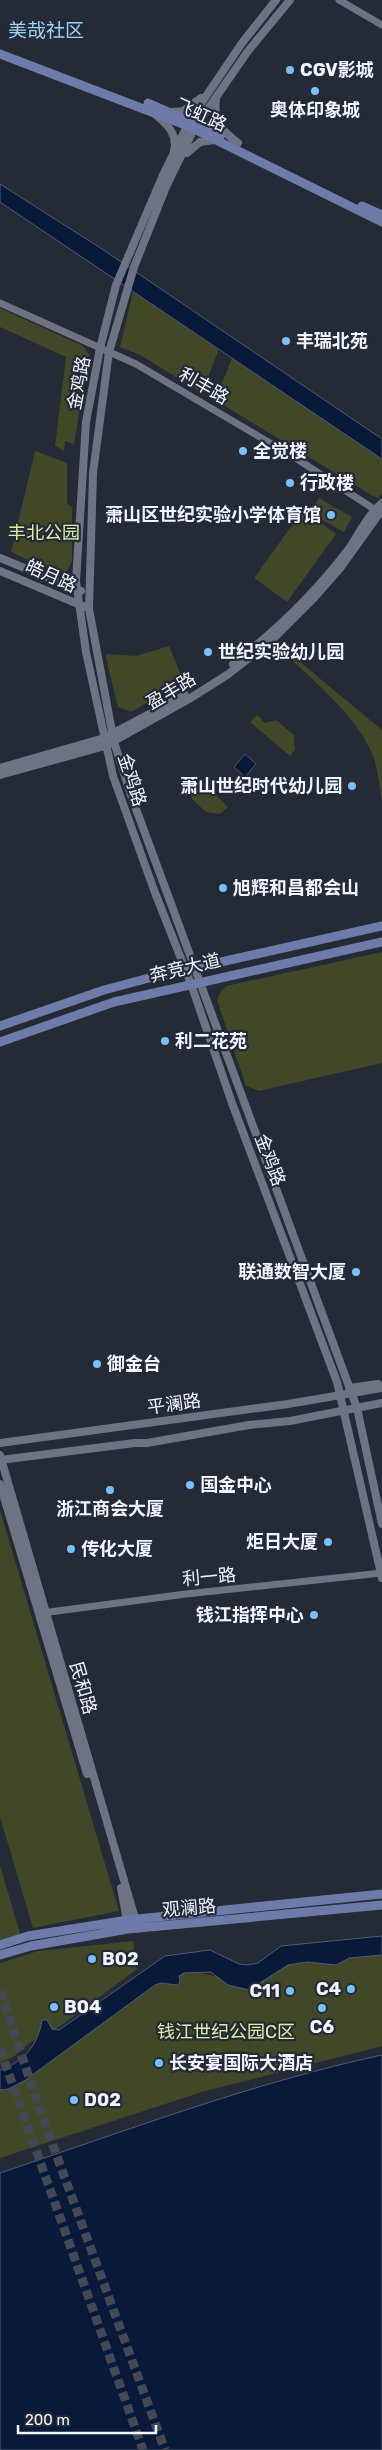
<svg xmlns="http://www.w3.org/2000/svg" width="382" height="2450" font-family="Rubik,'Noto Sans SC',sans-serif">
	<rect width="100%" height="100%" fill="#242a36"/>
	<path fill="#404828" d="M133,292L219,349L202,393L140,355L120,347Z
		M0,308L83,346L89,354L74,444L65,441L64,451L55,446L66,357L0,327Z
		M232,358L382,459V493L378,499L215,400Z
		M35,451L67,463V504L72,507V561L67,571L57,574L11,552Z
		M319,498L352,517L344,532L310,513Z
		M303,510L336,534L287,602L254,578Z
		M169,646L184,682L131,712L118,707L105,654L136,656Z
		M282,647L382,730V801C379,786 378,769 373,756C357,715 311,679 280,649Z
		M257,715L265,723L276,720L294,735L295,750L290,756L250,722Z
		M202,787L210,789L228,807L220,814L206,812L191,798Z
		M382,952V1063L259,1091L246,1086L217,1000L220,993L226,986Z
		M0,1510L119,1911L33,1928L0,1817Z
		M0,1865L21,1937L0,1943Z
		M133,1941L137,1969L59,2027L29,2043L15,2056L0,2063V1963L38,1951Z
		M382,1955V2046L202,2092L0,2158V2080L171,1966L248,1984L283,1963Z"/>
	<path fill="#09193a" stroke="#4f5b74" d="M0,184L102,249L382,439V459L0,202Z
		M245,754L256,764L245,777L234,767Z
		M382,1936V1955L349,1958L336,1965L307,1962L288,1965L249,1990L228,1985L211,1972L184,1973L179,1976L180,1983L177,1985L161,1983L155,1985L24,2081L8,2089L0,2090V2070C24,2062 38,2045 42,2020H47L52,2029L59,2030L165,1956L210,1950L239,1964L248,1965L258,1963L281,1946Z
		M382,2055V2450H0V2173C126,2131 252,2083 382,2055Z"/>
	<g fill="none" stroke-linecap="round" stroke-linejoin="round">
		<path stroke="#434854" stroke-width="9" stroke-dasharray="9 4.5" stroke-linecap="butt" d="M0,1991L41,2113L165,2450
			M0,2049L143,2450"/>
		<path stroke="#6d7382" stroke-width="7" d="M339,0L382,25
			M0,303L136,364L297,459L380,513
			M42,1613L186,1594L382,1573"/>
		<path stroke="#6d7382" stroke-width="8" d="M276,0L242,43L190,120L163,175L116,285L100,348L86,422L76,581L86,652L113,776L154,890L191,984L232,1103L337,1382L382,1578
			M290,0L248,51L194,129L166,187L134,267L109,352L93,473L89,609L114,742L132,798L357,1408L382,1524
			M216,100C213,122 221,130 238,143
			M172,112L183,111L201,98
			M156,115C168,125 178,135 174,151
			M187,153L200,142L215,140
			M0,558L81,591
			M0,571L85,607
			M233,664C276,631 315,593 348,550C359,534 367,516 382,503
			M0,768L104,738L185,695
			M0,775L105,746L189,699L227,675L270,642L313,599L341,567L382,510
			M349,1388L378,1384
			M0,1443L288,1404L382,1388
			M0,1455L137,1925
			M0,1460L135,1443H147L249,1425L290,1421L382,1403
			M0,1484L87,1774
			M121,1888L128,1926"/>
		<path stroke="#6e7aa7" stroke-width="9" d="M0,54L188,126L382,222
			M148,103L221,135
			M362,206L382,215
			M0,1026L104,990L149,978L382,926
			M0,1042L114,1002L382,942
			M0,1945L28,1936L128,1920L382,1894
			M0,1955L31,1946L128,1929L382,1905"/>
	</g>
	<g fill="#79bff8" stroke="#242a36" stroke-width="2">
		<circle cx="290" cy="70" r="5"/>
		<circle cx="315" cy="91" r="5"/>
		<circle cx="286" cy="341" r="5"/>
		<circle cx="243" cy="451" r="5"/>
		<circle cx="290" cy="483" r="5"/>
		<circle cx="331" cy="515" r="5"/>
		<circle cx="208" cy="652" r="5"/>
		<circle cx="352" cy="786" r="5"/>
		<circle cx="223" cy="888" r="5"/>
		<circle cx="165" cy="1041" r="5"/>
		<circle cx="356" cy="1272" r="5"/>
		<circle cx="97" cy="1364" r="5"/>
		<circle cx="190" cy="1485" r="5"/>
		<circle cx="110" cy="1490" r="5"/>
		<circle cx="328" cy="1542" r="5"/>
		<circle cx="71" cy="1549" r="5"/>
		<circle cx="314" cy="1615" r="5"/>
		<circle cx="92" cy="1959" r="5"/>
		<circle cx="351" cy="1989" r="5"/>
		<circle cx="290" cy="1991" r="5"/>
		<circle cx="54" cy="2007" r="5"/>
		<circle cx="322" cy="2008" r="5"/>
		<circle cx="159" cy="2063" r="5"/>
		<circle cx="74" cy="2100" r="5"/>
	</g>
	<g text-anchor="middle" stroke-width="4.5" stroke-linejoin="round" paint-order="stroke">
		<g font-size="18" font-weight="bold" fill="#f1f5fd" stroke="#242a36" text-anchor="start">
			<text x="300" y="76">CGV影城</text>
			<text x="315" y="116" text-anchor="middle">奥体印象城</text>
			<text x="296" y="347">丰瑞北苑</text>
			<text x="253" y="457">全觉楼</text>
			<text x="300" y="489">行政楼</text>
			<text x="321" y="521" text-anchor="end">萧山区世纪实验小学体育馆</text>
			<text x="218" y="658">世纪实验幼儿园</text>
			<text x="342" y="792" text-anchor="end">萧山世纪时代幼儿园</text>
			<text x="233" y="894">旭辉和昌都会山</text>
			<text x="175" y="1047">利二花苑</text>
			<text x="346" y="1278" text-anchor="end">联通数智大厦</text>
			<text x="107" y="1370">御金台</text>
			<text x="200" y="1491">国金中心</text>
			<text x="110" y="1515" text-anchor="middle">浙江商会大厦</text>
			<text x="318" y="1548" text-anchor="end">炬日大厦</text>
			<text x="81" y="1555">传化大厦</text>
			<text x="304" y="1621" text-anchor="end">钱江指挥中心</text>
			<text x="102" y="1965">B02</text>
			<text x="341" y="1995" text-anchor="end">C4</text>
			<text x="280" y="1997" text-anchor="end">C11</text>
			<text x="64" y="2013">B04</text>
			<text x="322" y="2033" text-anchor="middle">C6</text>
			<text x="169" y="2069">长安宴国际大酒店</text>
			<text x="84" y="2106">D02</text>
		</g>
		<g font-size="18" fill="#f1f5fd" stroke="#242a36">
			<text transform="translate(201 115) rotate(24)" y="6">飞虹路</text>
			<text transform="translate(79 383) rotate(-79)" y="6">金鸡路</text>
			<text transform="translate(204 386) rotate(30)" y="6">利丰路</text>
			<text transform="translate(51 576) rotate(24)" y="6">皓月路</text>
			<text transform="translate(171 691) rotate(-31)" y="6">盈丰路</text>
			<text transform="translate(132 780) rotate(72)" y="6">金鸡路</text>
			<text transform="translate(185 968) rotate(-13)" y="6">奔竞大道</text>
			<text transform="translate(270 1160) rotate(69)" y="6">金鸡路</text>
			<text transform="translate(174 1404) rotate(-8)" y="6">平澜路</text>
			<text transform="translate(209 1577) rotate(-5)" y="6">利一路</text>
			<text transform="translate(83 1688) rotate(74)" y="6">民和路</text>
			<text transform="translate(189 1908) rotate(-5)" y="6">观澜路</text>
		</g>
		<g font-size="18" fill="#dbeea4" stroke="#242a36">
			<text x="44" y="539">丰北公园</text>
			<text x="226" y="2038">钱江世纪公园C区</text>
		</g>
		<g font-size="19" fill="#9fd1fc" stroke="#242a36">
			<text x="46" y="37">美哉社区</text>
		</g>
	</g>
	<path d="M18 2425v8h138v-8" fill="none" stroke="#f1f5fd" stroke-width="2.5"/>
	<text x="25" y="2425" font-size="15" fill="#f1f5fd" stroke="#242a36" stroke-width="4" paint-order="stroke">200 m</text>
</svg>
